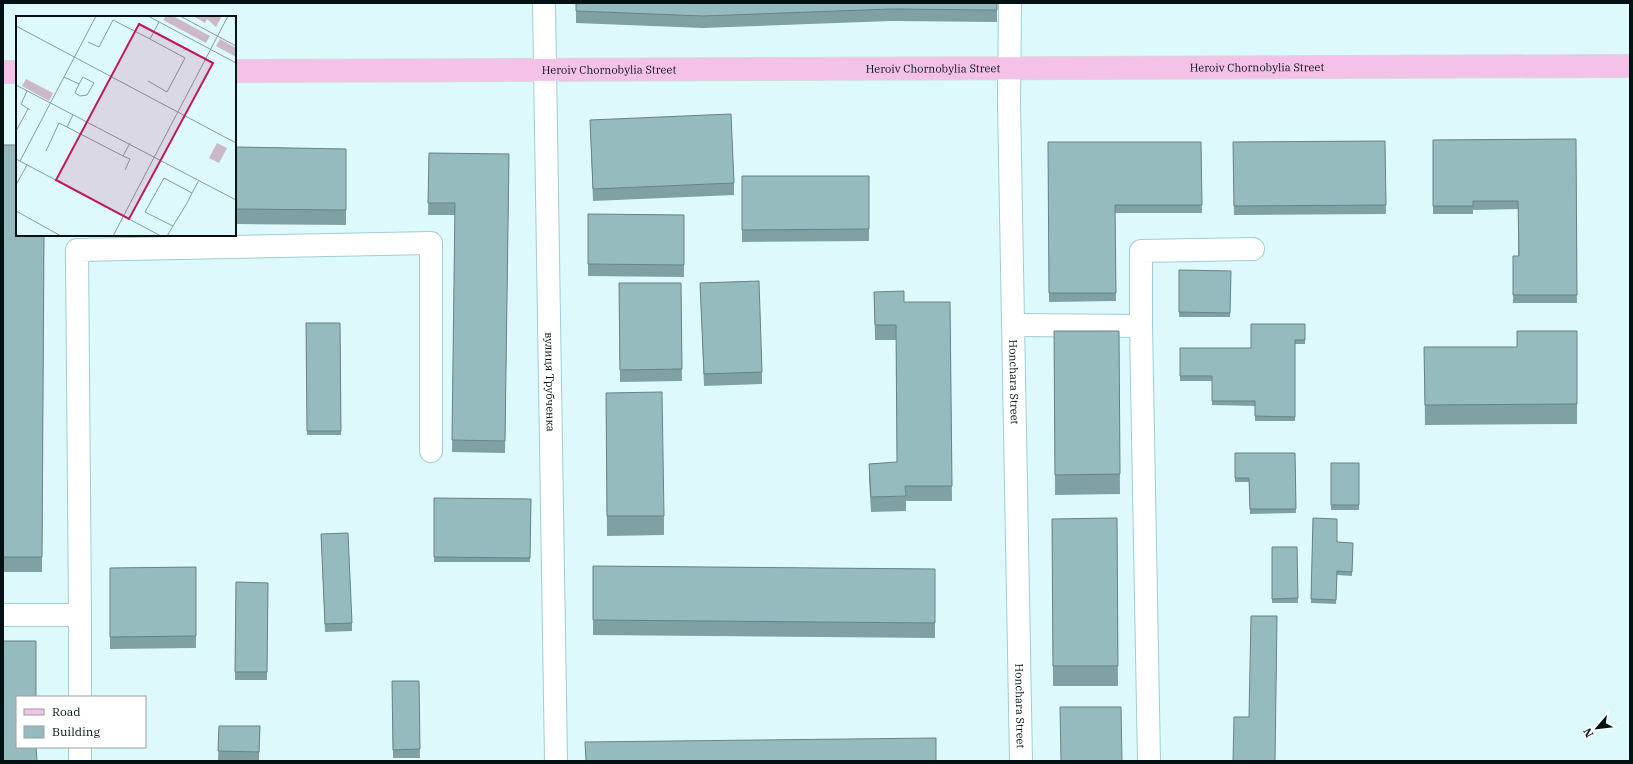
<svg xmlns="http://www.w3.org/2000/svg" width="1633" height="764" font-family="'IBM Plex Serif',serif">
	<rect width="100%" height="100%" fill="#ddf9fc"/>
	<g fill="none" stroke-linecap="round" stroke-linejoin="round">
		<g stroke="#a0cdd3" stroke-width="24">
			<g id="minor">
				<path id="s1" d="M544,3L556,761"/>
				<path id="s2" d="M1010,3L1009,102L1021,761"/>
				<path d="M1013,325L1141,326L1149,761"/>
				<path d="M1141,326V251L1253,249"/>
				<path d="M3,615H80L77,250L431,243V451"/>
				<path d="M80,615V697"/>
				<path d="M80,747V761"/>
			</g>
		</g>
		<g stroke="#d7d9d9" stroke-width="24">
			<g id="major">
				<path id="s3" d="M235,71L1630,66"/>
				<path d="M3,72H17"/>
			</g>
		</g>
		<use href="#minor" stroke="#fff" stroke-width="22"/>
		<use href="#major" stroke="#f4c1e8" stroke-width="22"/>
	</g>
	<path fill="#80a1a4" d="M576,3L997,10V22L891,21L703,28L576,23Z
		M590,120L734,183V195L593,201Z
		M1576,139L1577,303H1513V256H1518V209L1473,210V214H1433V140Z
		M1385,141L1386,214L1234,215L1233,142Z
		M1048,142H1201L1202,213H1115L1116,301L1049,302Z
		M3,145L44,235L42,572H3Z
		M235,147L346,149V225L235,224Z
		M429,153L509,154L505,453L452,452L455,215H428Z
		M742,176H869V241L742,242Z
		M588,214L684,215V277L588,276Z
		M1179,270L1231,271L1230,317H1179Z
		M619,283H681L682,381L620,382Z
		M700,283L762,372V384L704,386Z
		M874,292L904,302H950L952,501H906V511L871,512L869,479V464L897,462L896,340H875Z
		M306,323H340L341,435H307Z
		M1305,324V344H1295V421H1255V406L1212,405V381H1180V348H1251Z
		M1054,331H1119L1120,494L1055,495Z
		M1577,331V424L1425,425L1424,347H1517Z
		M606,413L664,516V535L607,536Z
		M1235,453H1295L1296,513L1250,514L1249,482H1235Z
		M1331,463H1359V510H1331Z
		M434,498L531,499L530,562H434Z
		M1117,518L1118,686H1053L1052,519Z
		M1313,518L1337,542L1353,543L1352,576L1337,575L1336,604L1311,603Z
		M321,534L352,623V631L325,632Z
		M1272,547H1297L1298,603H1272Z
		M593,566L935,569V638L593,635Z
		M196,567V648L110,649V568Z
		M236,582L268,583L267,680H235Z
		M392,681H419L420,758H393Z
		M219,726H260L259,760H218Z"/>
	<path fill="#95bbbf" stroke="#688386" d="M576,3H997V10L891,9L703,16L576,11Z
		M731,114L734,183L593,189L590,120Z
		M1576,139L1577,295H1513V256H1519L1518,201H1473V206H1433V140Z
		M1385,141L1386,205L1234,206L1233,142Z
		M1048,142H1201L1202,205H1115L1116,293H1049Z
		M3,145H17V235H44L42,557H3Z
		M235,147L346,149V210L235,209Z
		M429,153L509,154L505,441L452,440L455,203H428Z
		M742,176H869V229L742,230Z
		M588,214L684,215V265L588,264Z
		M1179,270L1231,271L1230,313L1179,312Z
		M759,281L762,372L704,374L700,283Z
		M619,283H681L682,369L620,370Z
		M904,291V302H950L952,486H905L906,496L871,497L869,464L897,462L896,325H875L874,292Z
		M306,323H340L341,431H307Z
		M1251,324H1305V340H1295V417L1255,416V401H1212V376H1180V348H1251Z
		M1054,331H1119L1120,474L1055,475Z
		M1517,331H1577V404L1425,405L1424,347H1517Z
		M662,392L664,516H607L606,393Z
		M1235,453H1295L1296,509H1250L1249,478H1235Z
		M1331,463H1359V505H1331Z
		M434,498L531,499L530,558L434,557Z
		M1117,518L1118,666H1053L1052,519Z
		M1313,518L1337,519V542L1353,543L1352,572L1337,571L1336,600L1311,599Z
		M348,533L352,623L325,624L321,534Z
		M1272,547H1297L1298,598L1272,599Z
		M593,566L935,569V623L593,620Z
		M196,567V636L110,637V568Z
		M236,582L268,583L267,672H235Z
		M1251,616H1277L1275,761H1233L1234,717H1249Z
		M3,641H36V697H17V747H36L37,761H3Z
		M392,681H419L420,749L393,750Z
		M1060,707H1121L1122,761H1061Z
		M219,726H260L259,752L218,751Z
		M936,738V761H586L585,742Z"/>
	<g text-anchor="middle" stroke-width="4" stroke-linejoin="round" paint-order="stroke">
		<g font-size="11" fill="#021214" stroke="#fff">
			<text dy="4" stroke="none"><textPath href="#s3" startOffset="1022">Heroiv Chornobylia Street</textPath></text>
			<text dy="4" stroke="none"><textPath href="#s3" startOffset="698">Heroiv Chornobylia Street</textPath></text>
			<text dy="4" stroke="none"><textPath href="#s3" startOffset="374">Heroiv Chornobylia Street</textPath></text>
			<text dy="4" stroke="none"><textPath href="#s1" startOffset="379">вулиця Трубченка</textPath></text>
			<text dy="4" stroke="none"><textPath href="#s2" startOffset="379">Honchara Street</textPath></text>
			<text dy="4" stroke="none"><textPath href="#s2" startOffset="703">Honchara Street</textPath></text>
		</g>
	</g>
	<g transform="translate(16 16)">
		<rect width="220" height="220" fill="#ddf9fc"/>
		<path d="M150,0H157L194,20L190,27L147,4ZM177,0H206L200,11L191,3L189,7ZM204,23L220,32V41L200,30ZM10,63L37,77L33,85L6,70Z" fill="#ccb9c7"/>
		<path d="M201,127L211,132L203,147L193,142Z" fill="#ccb9c7"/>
		<path fill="none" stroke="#859d9f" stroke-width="1" d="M132,0L220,47M164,0L220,30M0,10L220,127M72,26L83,31L97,4L134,23M48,61L63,68L67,61L78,67L71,79L64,80L59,77L63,68M132,65L151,76L169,42L134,23L143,6M0,69L220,184M11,75L5,88L14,94M51,111L107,140L114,127M0,115L12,93M30,135L43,107L51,111L57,99M107,140L114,143L109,154M0,143L145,220M4,145L80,0M0,169L11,149M176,177L183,164M0,195L45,220M97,220L212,0M151,220L157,210L171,187L176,177L148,162L129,196L157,210"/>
		<path fill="#c2185b" fill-opacity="0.15" stroke="#c2185b" stroke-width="2" d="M123,8L197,47L113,203L40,164Z"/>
		<rect width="220" height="220" fill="none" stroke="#021214" stroke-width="2"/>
	</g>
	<rect width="1633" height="764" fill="none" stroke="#021214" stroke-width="8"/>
	<rect x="16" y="696" width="130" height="52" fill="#ffffff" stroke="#9aa0a1"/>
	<rect x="24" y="709" width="20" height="6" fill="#f4c1e8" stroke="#9aa0a1"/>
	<text x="52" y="716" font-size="12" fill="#021214">Road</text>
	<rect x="24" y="726" width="20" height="12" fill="#95bbbf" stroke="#9aa0a1"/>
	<text x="52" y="736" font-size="12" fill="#021214">Building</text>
	<g transform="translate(1597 728) rotate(242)" stroke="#ffffff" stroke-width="3" paint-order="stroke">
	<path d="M0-3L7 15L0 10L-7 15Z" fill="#021214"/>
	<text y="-6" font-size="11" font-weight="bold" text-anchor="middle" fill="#021214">N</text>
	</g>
</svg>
